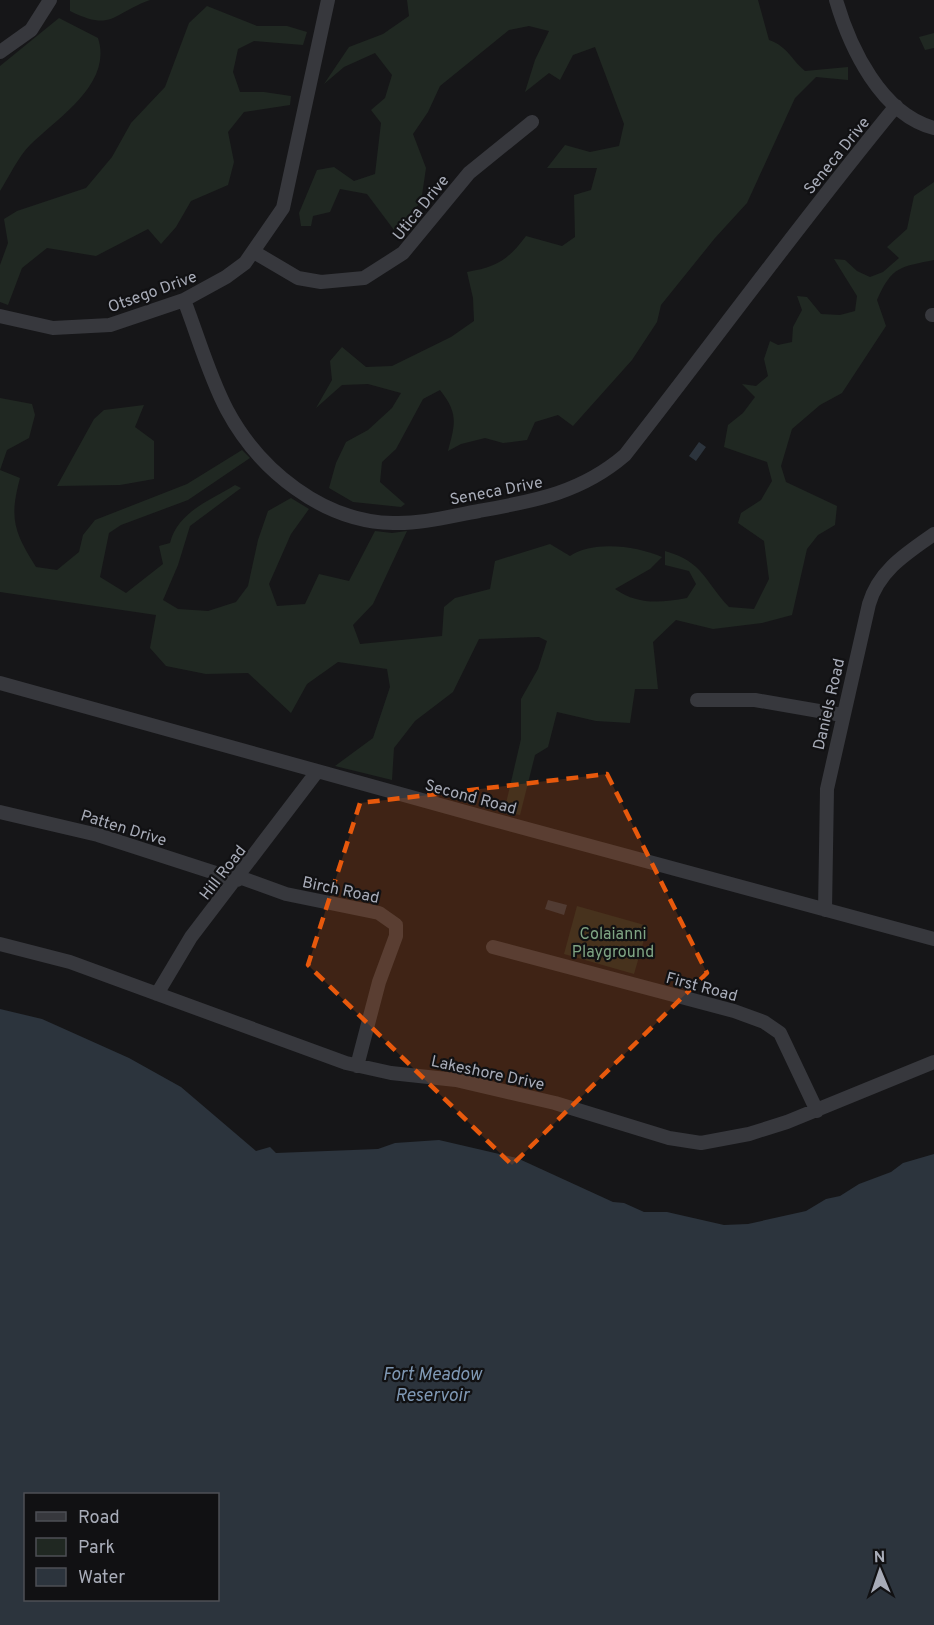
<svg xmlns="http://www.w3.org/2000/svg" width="934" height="1625" font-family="Overpass,sans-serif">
	<rect width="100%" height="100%" fill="#161618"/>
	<path fill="#202822" d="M70,0H150C111,14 113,32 70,11Z
		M407,0H758L769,40C788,47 790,58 805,71L848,67V80L816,77L795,98L747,203L715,238L661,305L657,322L632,360L573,426L558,415L535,422L527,440L503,443L485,438L461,444L448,451C455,424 459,414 440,390L423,399L396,449L382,462L380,482L405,504L401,507L353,502L329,488L336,463L346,442L368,430L392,408L401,393L368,384L342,385L316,408L332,380L330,361L342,347L366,367L392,366L451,337L474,321L473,298L467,272C497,267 508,260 526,236L562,246L575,237L574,195L591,190L597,168H547L565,145L590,152L619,146L624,124L595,47L573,55L560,80L549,73L525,92L535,60L549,31L529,26L509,30L440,86L428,112L413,134L426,168L421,202L394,230L367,194L340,189L330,212L313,216L311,226H301L299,213L317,170L334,167L354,181L375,174L381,123L371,110L385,98L392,75L375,53L344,67L324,84L349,47L383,34L409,16Z
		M207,6L257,26H287L307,32L303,45L254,41L238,49L233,72L240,92H264L291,96L290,105L244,112L228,132L234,162L228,185L191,201L176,227L161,244L148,229L96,256L47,248L22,268L8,305L0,302V265L8,243L4,219L17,211L86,188L112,157L131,123L165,87L189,23Z
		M59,18L98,38C113,84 57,118 30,145C18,157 9,177 0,191V66Z
		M934,33V48L925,50L919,37Z
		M934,182V260C900,267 892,266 877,300L886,326L842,393L820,405L792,429L781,466L786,482L837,506L835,525L818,535L807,549L792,615L762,623L713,629L676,620L653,642L658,689H635L630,723L596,721L557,712L548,747L535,755L520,815L504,812L521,739V699L538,669L547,641L539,637L479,639L453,692L415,721L394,748L392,780L335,766L373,738L390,687L387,669L338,662L307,684L291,713L248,673L206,674L166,666L150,648L156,615L0,592V398L32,404L35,415L29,438L7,450L0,470L20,478C9,519 14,532 36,567L57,570L79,552L83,535L95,520L187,484L242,450L250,458L188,500L121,525L109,533L100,577L126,593L163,564L159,546L170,543C178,512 209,501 235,485L241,488L190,526L178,565L163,600L178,609L208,611L236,602L248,586L258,540L268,511L291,498L309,509L291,534L269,584L277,606L305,604L319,574L349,581L375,531L392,533L407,531L373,604L353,625L360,644L442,636L444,607L455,598L490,589L495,561L550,544L570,556C594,540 637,546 662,557L650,569L615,589C638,605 660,603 687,598L696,584L689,571L665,565V551C704,562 704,581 729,607L754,609L769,579L764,541L738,523L741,513L761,500L772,481L767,462L724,447L728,425L743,413L755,397L742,384L756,386L768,376L764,359L770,341L778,345L792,342L793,327L802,310L797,296L807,297L821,314L840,315L855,311L857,296L834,259L845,260L857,271L870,277L883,272L899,258L887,247L907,229L914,196Z
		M144,405L135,427L154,441V479L120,485L57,486L94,419L104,410Z
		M577,906L648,926L634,974L564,954Z"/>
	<path fill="#2c343d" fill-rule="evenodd" d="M699,442L706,447L696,461L689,456Z
		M548,900L567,905L564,915L545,909Z
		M0,1009L42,1019L129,1058L181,1087L256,1151L270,1147L276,1153L378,1149L395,1143L439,1140L517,1158L613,1202L624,1203L644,1212H667L724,1225L748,1224L806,1211L826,1199L840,1196L859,1184L891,1172L903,1163L934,1154V1625H0ZM26,1494H218V1600H26Z"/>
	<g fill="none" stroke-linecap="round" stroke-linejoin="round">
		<path stroke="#37383d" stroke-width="14" d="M836,0C850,48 881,114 934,128
			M0,52L31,30L50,0
			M254,252L298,278L321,282L364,278L403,253L469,173L532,122
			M184,300C198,336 209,376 227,410C259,470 323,522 393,523C422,524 451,516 479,511C534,501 581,493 625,455C716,339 802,220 896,106
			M932,315H934
			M0,316L53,328L110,325L184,300L226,277L245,263L283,208L328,0
			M0,683C311,771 622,855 934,939
			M697,700H755L842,715
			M0,812L98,835L237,880
			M239,877L286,894L379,913L396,925V936L379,982L357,1066
			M825,910L827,789L869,604C879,570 907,553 934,534
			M0,944L70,962L346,1063L391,1073L456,1080L555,1103L669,1138L701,1143L749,1134L787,1122L934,1062
			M493,947L734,1011L764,1022L780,1033L817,1111
			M157,994L191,937L316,773"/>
	</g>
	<path fill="#e8590c" fill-opacity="0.2" stroke="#e8590c" stroke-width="4.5" stroke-dasharray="12 8" stroke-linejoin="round" d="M607,774L707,973L512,1165L308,965L360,803Z"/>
	<g text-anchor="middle" stroke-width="4.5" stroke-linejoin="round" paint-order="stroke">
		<g font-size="16" fill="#a8acb8" stroke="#111113">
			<text transform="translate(836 155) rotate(-51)" y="6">Seneca Drive</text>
			<text transform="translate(420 207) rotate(-51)" y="6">Utica Drive</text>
			<text transform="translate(152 291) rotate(-20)" y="6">Otsego Drive</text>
			<text transform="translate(496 490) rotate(-11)" y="6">Seneca Drive</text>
			<text transform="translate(828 704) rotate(-77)" y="6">Daniels Road</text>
			<text transform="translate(471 796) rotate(15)" y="6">Second Road</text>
			<text transform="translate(124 827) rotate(17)" y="6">Patten Drive</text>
			<text transform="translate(222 872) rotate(-52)" y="6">Hill Road</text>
			<text transform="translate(341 889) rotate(12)" y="6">Birch Road</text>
			<text transform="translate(702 986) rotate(15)" y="6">First Road</text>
			<text transform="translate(488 1072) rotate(12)" y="6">Lakeshore Drive</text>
		</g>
		<g font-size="16" fill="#7fa483" stroke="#111113">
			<text x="613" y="939">Colaianni<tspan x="613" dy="18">Playground</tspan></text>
		</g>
		<g font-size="18" font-style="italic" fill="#7f98b4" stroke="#111113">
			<text x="432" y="1380">Fort Meadow<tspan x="432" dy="21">Reservoir</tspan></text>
		</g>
	</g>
	<rect x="24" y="1493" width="195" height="108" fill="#111113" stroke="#4d4f55" stroke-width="1.5"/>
	<rect x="36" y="1512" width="30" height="9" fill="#37383d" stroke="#4d4f55" stroke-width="1.5"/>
	<text x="78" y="1523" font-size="18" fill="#a8acb8">Road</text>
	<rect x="36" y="1538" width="30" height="18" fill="#202822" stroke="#4d4f55" stroke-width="1.5"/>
	<text x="78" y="1553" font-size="18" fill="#a8acb8">Park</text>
	<rect x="36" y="1568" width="30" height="18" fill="#2c343d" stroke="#4d4f55" stroke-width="1.5"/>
	<text x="78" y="1583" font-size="18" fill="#a8acb8">Water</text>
	<g transform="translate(880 1571) rotate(358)" stroke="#111113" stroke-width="4.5" paint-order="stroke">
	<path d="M0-4.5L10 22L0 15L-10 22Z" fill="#a8acb8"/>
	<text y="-9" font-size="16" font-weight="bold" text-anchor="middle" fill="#a8acb8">N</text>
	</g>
</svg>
